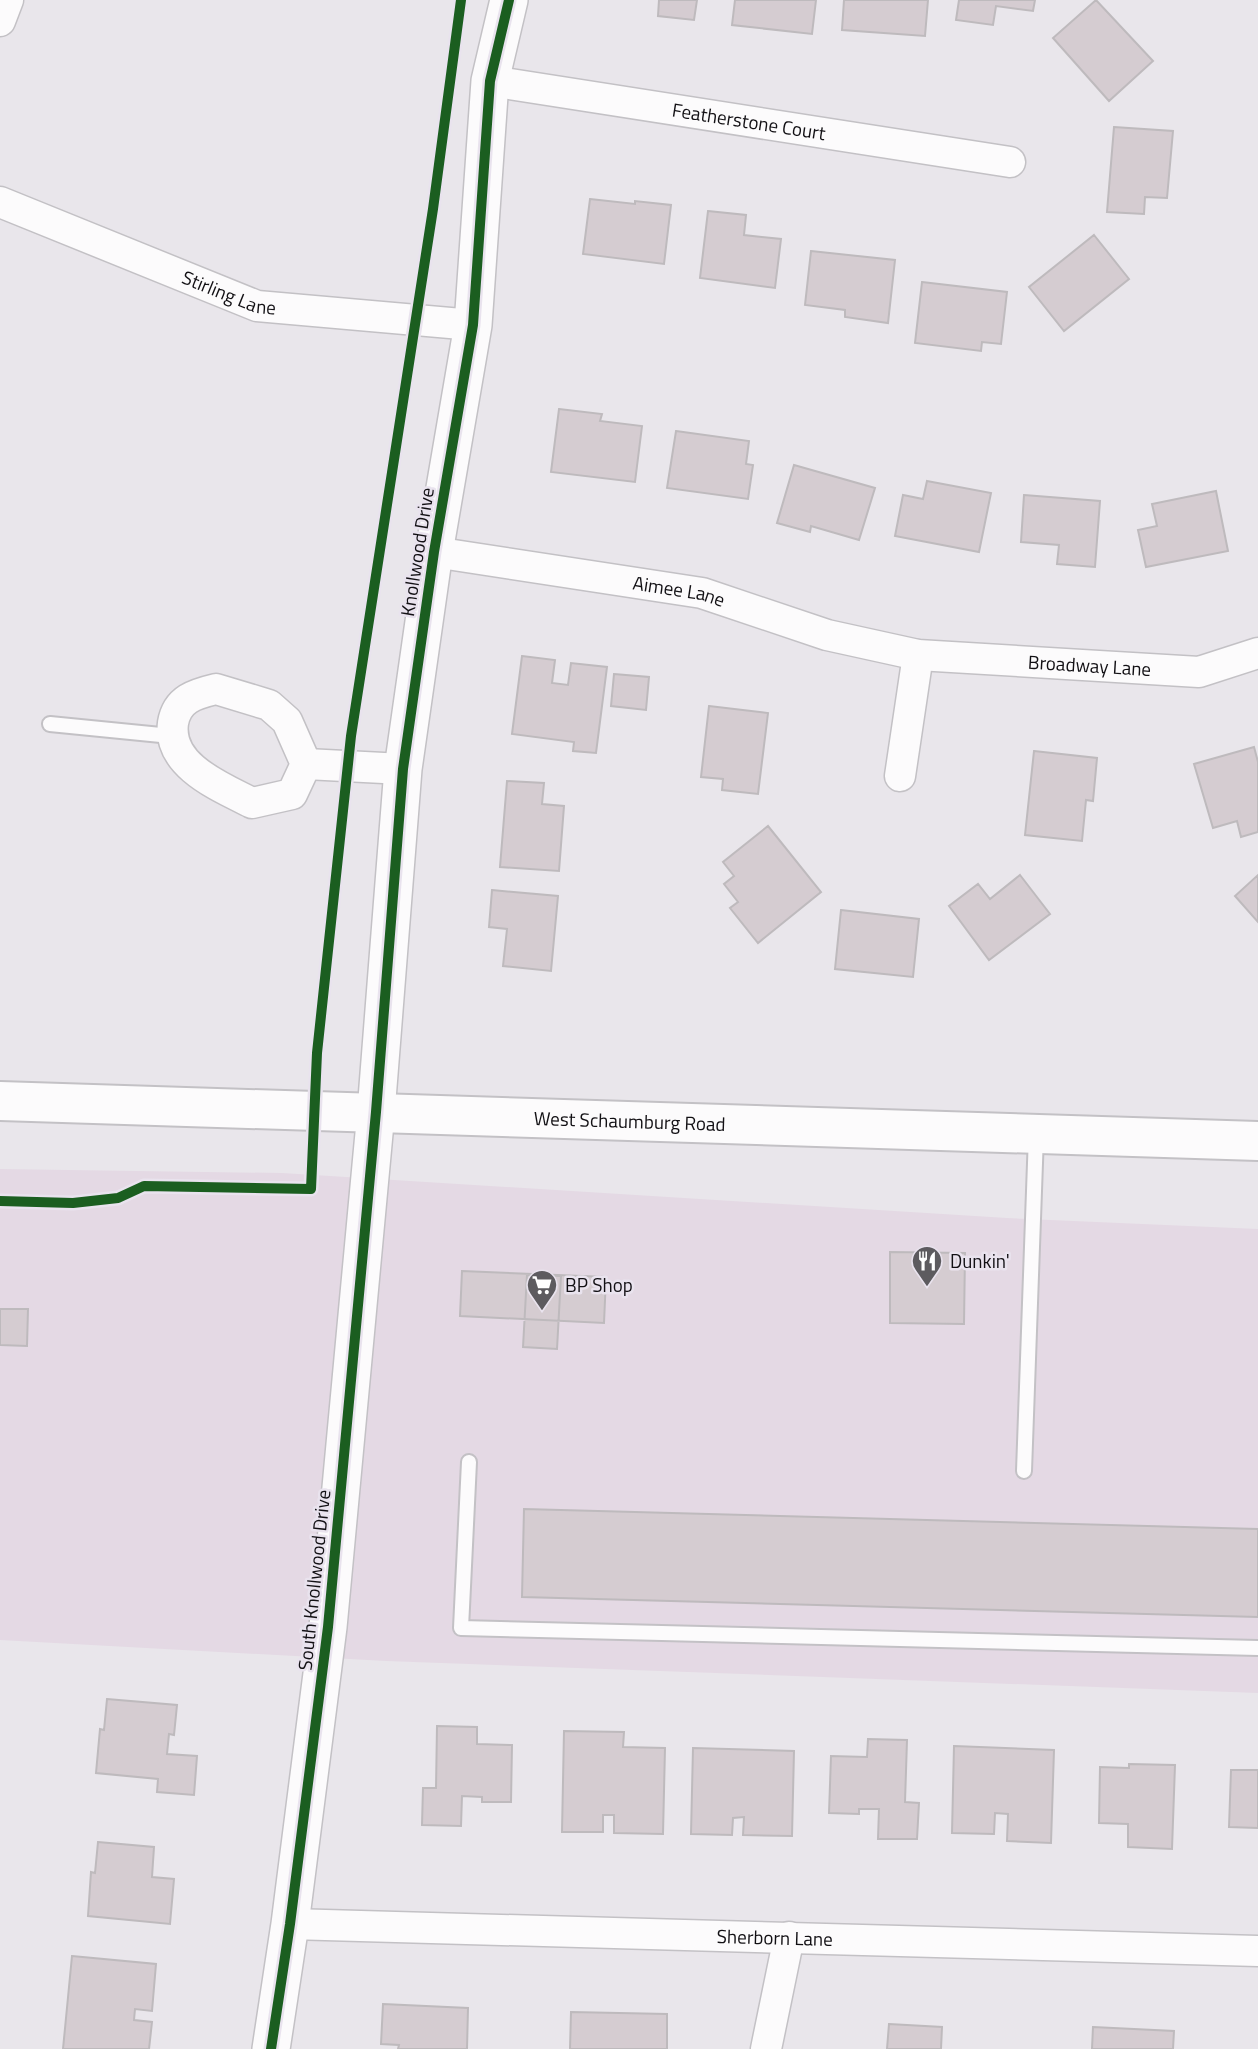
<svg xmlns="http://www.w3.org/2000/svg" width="1258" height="2049" font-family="'Titillium Web',sans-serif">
	<rect width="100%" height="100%" fill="#e9e6eb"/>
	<path fill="#e4d9e4" d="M0,1169L282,1173L1007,1218L1258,1229V1693L386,1661L0,1640Z"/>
	<path fill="#d5ccd1" stroke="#bebabd" stroke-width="2" d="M659,0H697L694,20L658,16Z
		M735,0H816L812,34L732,25Z
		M844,0H928L925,36L842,30Z
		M959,0H1035L1033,11L996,6L993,25L956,20Z
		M1096,0L1153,61L1109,101L1053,38Z
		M1114,127L1173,131L1167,198L1145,197L1144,214L1107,212Z
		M590,199L635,204V201L671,205L664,264L583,254Z
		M708,211L746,215L744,235L781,239L775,288L700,278Z
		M1094,235L1129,279L1064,331L1029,287Z
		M811,251L895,260L888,323L845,317V310L805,305Z
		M922,282L1007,292L1001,344L982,342L981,351L915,343Z
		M559,409L602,414L600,421L642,426L635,482L551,472Z
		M676,431L749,441L746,464L753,465L748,499L667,488Z
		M794,465L875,488L859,540L811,526L810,532L777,523Z
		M927,481L991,493L979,552L895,536L903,495L923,499Z
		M1216,491L1228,551L1146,567L1138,530L1157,526L1152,504Z
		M1024,495L1100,501L1095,567L1057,564L1059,545L1021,542Z
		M522,656L555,660L552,683L568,685L571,663L607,667L596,753L573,751L574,742L512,734Z
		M614,674L649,677L646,710L611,706Z
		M709,706L768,713L758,794L722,790L723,779L701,777Z
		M1254,747L1258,762V832L1241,837L1237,821L1213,828L1194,764Z
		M1034,751L1097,758L1093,801L1086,800L1082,841L1025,835Z
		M507,781L544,783L542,804L564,806L559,871L500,867Z
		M768,826L821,892L758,943L730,908L738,902L724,884L734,876L723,862Z
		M1020,875L1050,914L989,960L949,906L978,884L990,899Z
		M1258,875V922L1235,896Z
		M492,890L558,896L551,971L503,966L507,929L489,927Z
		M841,910L919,919L913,977L835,969Z
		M890,1252L965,1253L964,1324L890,1323Z
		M462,1271L606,1277L604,1323L460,1316Z
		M527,1275L561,1276L557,1349L523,1347Z
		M0,1309H28L27,1346L0,1345Z
		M524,1509L1258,1529V1617L522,1597Z
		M107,1699L177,1705L174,1735L169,1734L167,1754L197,1756L194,1795L157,1792L158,1779L96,1773L100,1729L104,1730Z
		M437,1726L477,1727V1744L512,1745L511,1802H482V1797L462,1796L461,1826L422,1825L423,1788H436Z
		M564,1731L624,1732L623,1747L665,1748L663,1834L614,1833V1815H603V1832H562Z
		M868,1739L907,1740L905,1802L919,1803L917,1839H878L879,1809H859V1814L829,1813L831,1756L867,1757Z
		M954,1746L1054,1750L1051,1843L1007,1841L1008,1814L995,1813L994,1834L952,1833Z
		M693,1748L794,1751L792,1836L743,1835L744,1817L733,1818L732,1835L691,1834Z
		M1129,1764L1175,1765L1172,1849L1128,1847V1824L1099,1823L1100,1767L1129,1768Z
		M1231,1770H1258V1828L1229,1827Z
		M98,1842L154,1847L152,1877L174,1879L170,1924L88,1916L91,1872L95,1873Z
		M72,1956L156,1964L152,2011L135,2009L134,2020L152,2022L149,2049H63Z
		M383,2004L468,2008L467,2049H398L399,2045L381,2044Z
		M571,2012L667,2014V2049H570Z
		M889,2024L942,2027L941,2049H887Z
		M1093,2027L1174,2031L1173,2049H1092Z"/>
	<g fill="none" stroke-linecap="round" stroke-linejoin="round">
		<g stroke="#c3c1c5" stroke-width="18">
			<path id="service" d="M50,724L171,736
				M469,1462L461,1628L1258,1648
				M1024,1471L1036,1135"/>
		</g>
		<g stroke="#c3c1c5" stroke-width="33">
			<g id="minor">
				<path d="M0,21L8,0"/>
				<path id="s1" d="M490,81L1010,162"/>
				<path id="s2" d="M0,202L257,306L473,325"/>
				<path id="s3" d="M434,552L702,593L827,635L918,655L1199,672L1258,653"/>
				<path d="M216,689L269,705L287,721L306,764L292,794L252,803C221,787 167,766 173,723C177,699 195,694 216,689Z"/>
				<path d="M306,764L403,769"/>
				<path d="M900,776L918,655"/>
				<path id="s4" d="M290,1924L1258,1951"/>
				<path d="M766,2049L789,1937"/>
			</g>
		</g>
		<g stroke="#c3c1c5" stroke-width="40">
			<path id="tertiary" d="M271,2049L290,1924L328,1627L376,1112L403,769L434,552L473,325L490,81L509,0"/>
		</g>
		<g stroke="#c3c1c5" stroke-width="42">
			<g id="secondary">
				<path id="s5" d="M0,1101L1258,1141"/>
			</g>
		</g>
		<use href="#service" stroke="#fcfbfc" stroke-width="14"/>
		<use href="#minor" stroke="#fcfbfc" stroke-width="30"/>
		<use href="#tertiary" stroke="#fcfbfc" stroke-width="37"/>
		<use href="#secondary" stroke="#fcfbfc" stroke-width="38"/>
		<g stroke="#e9e3ee" stroke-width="15">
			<path id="cycleway" d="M0,1201L73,1203L118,1198L144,1186L311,1189L317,1053L351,736L433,209L461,0
				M271,2049L290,1924L328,1627L376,1112L403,769L434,552L473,325L490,81L509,0"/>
		</g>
		<use href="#cycleway" stroke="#1b5e20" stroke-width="10"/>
	</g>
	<defs>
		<g id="restaurant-pin" transform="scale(1.575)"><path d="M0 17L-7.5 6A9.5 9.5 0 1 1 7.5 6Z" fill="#5d5b5f" stroke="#e9e3ee"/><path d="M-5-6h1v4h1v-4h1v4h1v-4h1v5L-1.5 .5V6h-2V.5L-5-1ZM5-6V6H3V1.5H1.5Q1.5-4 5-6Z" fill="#fff"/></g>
		<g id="supermarket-pin" transform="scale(1.575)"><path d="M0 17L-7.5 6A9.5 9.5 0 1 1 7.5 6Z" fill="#5d5b5f" stroke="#e9e3ee"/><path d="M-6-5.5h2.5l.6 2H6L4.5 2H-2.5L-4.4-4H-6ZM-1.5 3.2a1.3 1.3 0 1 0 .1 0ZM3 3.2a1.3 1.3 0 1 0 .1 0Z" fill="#fff"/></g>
	</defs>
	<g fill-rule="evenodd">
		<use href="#restaurant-pin" x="927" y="1261"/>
		<use href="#supermarket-pin" x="542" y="1285"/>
	</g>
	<g text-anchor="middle" stroke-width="5" stroke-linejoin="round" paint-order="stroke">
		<g font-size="19" fill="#121014" stroke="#e9e3ee">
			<text dy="7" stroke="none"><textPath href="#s1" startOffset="262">Featherstone Court</textPath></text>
			<text dy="7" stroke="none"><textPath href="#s2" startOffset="247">Stirling Lane</textPath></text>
			<text transform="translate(417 552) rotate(-81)" y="7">Knollwood Drive</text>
			<text dy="7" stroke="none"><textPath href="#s3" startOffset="248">Aimee Lane</textPath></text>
			<text dy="7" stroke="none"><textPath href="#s3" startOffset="668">Broadway Lane</textPath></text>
			<text dy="7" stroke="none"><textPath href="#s5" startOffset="630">West Schaumburg Road</textPath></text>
			<text transform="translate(314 1580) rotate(-84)" y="7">South Knollwood Drive</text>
			<text dy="7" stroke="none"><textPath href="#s4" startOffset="485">Sherborn Lane</textPath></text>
		</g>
		<g font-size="19" fill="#121014" stroke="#e9e3ee" text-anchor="start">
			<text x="950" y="1268">Dunkin'</text>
			<text x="565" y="1292">BP Shop</text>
		</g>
	</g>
</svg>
